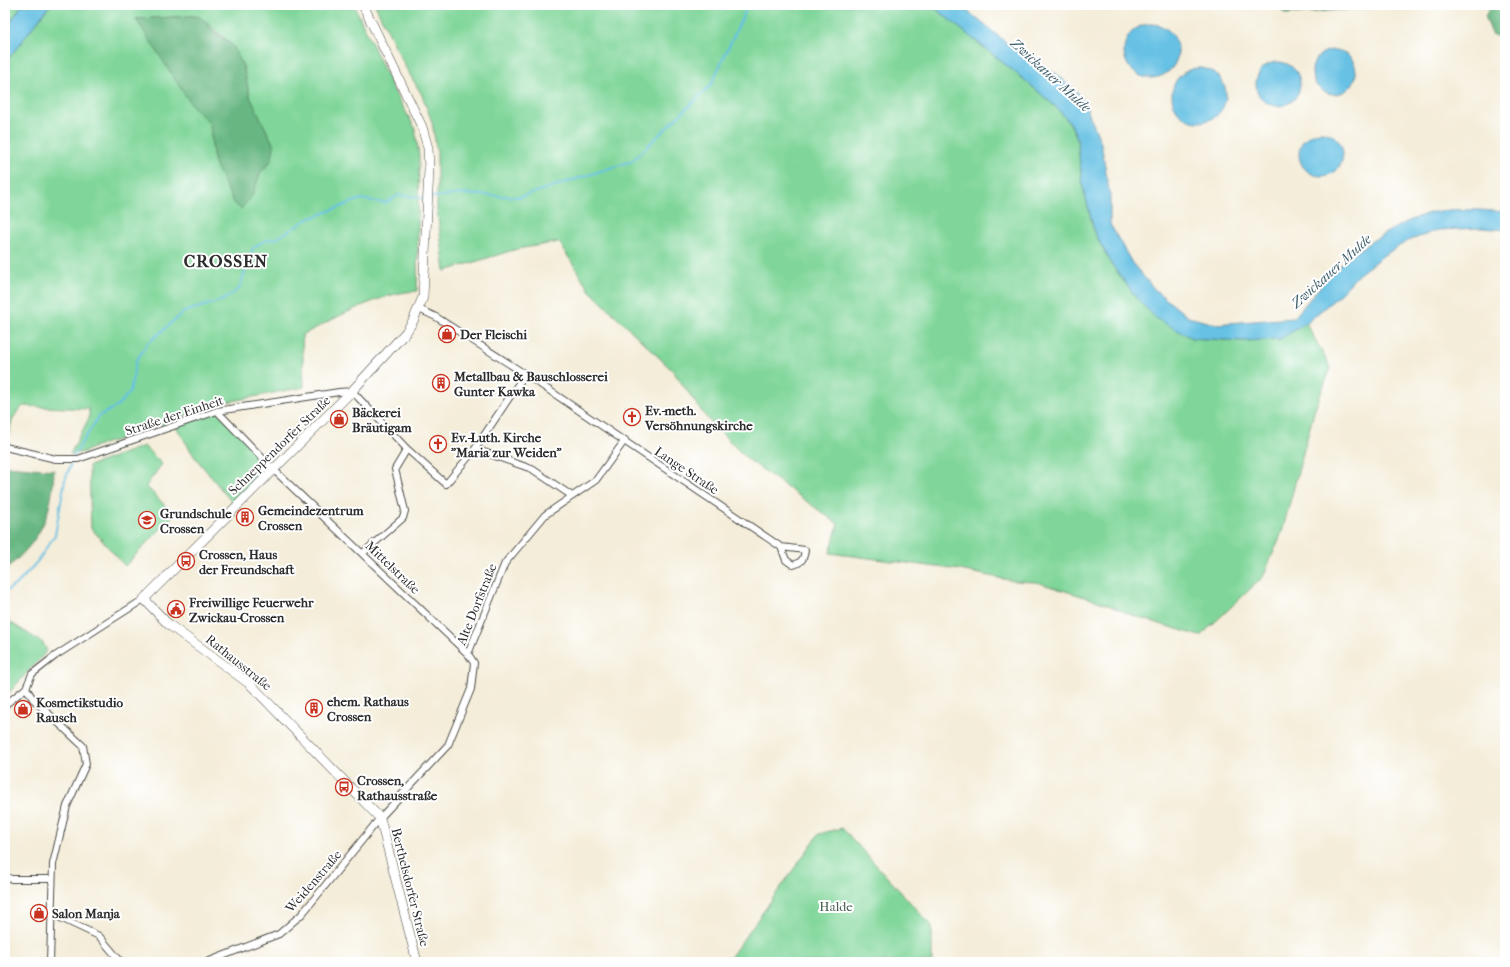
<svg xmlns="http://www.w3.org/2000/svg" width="1510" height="967" font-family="'IM FELL French Canon',serif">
	<rect width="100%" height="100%" fill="#fff"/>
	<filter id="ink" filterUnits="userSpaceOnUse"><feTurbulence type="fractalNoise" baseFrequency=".025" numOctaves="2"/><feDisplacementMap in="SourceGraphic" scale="8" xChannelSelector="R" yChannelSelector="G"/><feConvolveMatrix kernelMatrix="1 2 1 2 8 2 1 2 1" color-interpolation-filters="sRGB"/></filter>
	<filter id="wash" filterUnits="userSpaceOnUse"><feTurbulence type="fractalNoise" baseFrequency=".012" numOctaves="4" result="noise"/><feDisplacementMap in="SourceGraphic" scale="16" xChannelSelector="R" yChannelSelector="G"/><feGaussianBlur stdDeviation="0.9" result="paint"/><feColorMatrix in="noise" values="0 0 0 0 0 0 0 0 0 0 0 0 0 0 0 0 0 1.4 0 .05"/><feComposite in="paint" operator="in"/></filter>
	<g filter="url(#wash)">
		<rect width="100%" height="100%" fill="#f4edd9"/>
		<path fill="#80d69a" stroke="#568062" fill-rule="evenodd" d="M5,5H22L5,30Z
			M50,5H354L394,91L415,128L419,156L417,291C381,292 334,319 302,335L304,387L217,404L191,413L142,433L96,446L85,452L70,454L89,418V409L23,406C11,416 10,427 8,441H5V63ZM192,16L200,17L233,46L243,66L250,97L274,146L271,161L260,173L257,181L214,162L210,124L136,19Z
			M375,5H931L1027,82L1057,108L1071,125L1077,138L1083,187L1095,234L1113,266L1138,300L1192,338L1243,341L1280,339L1306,323L1331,368L1315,408L1282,532L1263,577L1200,636L1134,616L1101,602L1036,582L1014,581L960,570L830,553L838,524L745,457L705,416L673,371L590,291L559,242L517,249L445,271L437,210V153L432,122L422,95L407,70Z
			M217,411L273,469L235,506L194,456L175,425Z
			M144,446L162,464L146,486L174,515L125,566L91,528L89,466Z
			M5,619L43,643L47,651L5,697Z
			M842,828L932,926V962H727L819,834Z"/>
		<path fill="#68b782" stroke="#4a7156" d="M1276,5H1385L1371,8L1285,14Z
			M1503,5L1505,7V41L1492,34L1485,16L1491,7Z
			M192,16L200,17L216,33L233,46L243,66L250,97L274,146L271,161L260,173L253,194L241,209L234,203L214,162L210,124L191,104L136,19Z
			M7,466L54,470C52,516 41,540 5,570V470Z"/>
		<path fill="#66c1e4" stroke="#487688" d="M22,5H50L5,63V30Z
			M931,5H960L1030,62L1057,74L1082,97L1101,143L1110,196V224L1132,263L1155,290L1188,317L1215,324L1294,318C1312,296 1330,273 1352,255C1373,239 1401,223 1426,214C1447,207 1483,210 1505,212V230L1482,228L1438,230L1408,241L1384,255L1359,274L1336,298L1306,323L1280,339L1243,341L1192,338L1157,319L1138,300L1113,266L1095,234L1083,187L1077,138L1071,124L1057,108L1027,82Z
			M1124 51a27 27 0 1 1 54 0a27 27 0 1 1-54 0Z
			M1312 72a22 22 0 1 1 44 0a22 22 0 1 1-44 0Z
			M1256 84a22 22 0 1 1 44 0a22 22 0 1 1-44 0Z
			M1172 95a27 27 0 1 1 54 0a27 27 0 1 1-54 0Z
			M1299 154a22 22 0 1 1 44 0a22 22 0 1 1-44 0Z"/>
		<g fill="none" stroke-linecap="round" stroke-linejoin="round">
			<path stroke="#66c1e4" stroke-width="2" d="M431,197L464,194L520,197L632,161L711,85L748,5
				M73,457L99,416L116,407L130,392L136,361L147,344L184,312L223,300L239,289L253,248L266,240L276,239L306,220L361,199L385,203L399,195L424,198
				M5,592L19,582L37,562L55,535L65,480L72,461"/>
		</g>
	</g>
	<g filter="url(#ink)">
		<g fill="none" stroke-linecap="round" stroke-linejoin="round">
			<g stroke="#494845" stroke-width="8">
				<path id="street" d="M419,309L436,317L525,374L781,547L805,550C804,558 802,563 793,565L786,560L781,547
					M217,411L273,469L468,654
					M5,447L56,459H78L217,411L339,392L352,391L407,449L446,484L475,449L525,374
					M475,449L532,469L572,496
					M363,553L403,518L405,511L395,469L407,449
					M5,705L26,688
					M5,876L11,879H52
					M52,914L99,936L121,962
					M50,962L53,864L67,806L86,764L83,746L33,699L26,688L32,674L55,656L144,599
					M207,962L279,934L302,914L380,818L448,745L471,689L474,663L468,654L505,563L545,515L596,480L625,440"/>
			</g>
			<g stroke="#494845" stroke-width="10">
				<path id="secondary" d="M363,5L422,127L428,148L429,169L423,297L413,321L406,332L352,391L144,599L168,624L250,684L380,818L417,962"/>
			</g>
			<use href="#street" stroke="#fff" stroke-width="6"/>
			<use href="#secondary" stroke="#fff" stroke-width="9"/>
		</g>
	</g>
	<defs>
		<g id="shop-ring" transform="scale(0.9)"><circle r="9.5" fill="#fff" stroke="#c8321e" stroke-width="1.5"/><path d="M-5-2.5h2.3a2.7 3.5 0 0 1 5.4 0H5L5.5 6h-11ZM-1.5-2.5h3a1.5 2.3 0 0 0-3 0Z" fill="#c8321e"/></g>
		<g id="building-ring" transform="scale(0.9)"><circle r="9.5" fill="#fff" stroke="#c8321e" stroke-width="1.5"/><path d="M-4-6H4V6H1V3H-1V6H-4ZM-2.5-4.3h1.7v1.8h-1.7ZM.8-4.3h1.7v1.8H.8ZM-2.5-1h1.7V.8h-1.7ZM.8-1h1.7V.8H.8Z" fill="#c8321e"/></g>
		<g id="church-ring" transform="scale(0.9)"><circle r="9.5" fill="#fff" stroke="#c8321e" stroke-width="1.5"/><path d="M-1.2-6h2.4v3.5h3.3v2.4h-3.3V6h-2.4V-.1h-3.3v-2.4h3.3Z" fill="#c8321e"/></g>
		<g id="school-ring" transform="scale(0.9)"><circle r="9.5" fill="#fff" stroke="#c8321e" stroke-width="1.5"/><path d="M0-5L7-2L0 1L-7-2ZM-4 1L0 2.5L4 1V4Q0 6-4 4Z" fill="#c8321e"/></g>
		<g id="bus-ring" transform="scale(0.9)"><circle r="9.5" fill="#fff" stroke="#c8321e" stroke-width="1.5"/><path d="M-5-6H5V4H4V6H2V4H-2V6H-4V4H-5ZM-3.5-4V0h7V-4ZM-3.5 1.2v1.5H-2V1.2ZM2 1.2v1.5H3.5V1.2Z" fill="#c8321e"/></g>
		<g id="civic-ring" transform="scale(0.9)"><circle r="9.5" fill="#fff" stroke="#c8321e" stroke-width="1.5"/><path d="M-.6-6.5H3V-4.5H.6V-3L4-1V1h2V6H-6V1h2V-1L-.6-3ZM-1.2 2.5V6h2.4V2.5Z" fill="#c8321e"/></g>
	</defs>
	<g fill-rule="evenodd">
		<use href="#shop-ring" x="447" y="334"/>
		<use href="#building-ring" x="441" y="383"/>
		<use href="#church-ring" x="632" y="417"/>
		<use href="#shop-ring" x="339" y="419"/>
		<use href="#church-ring" x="438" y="444"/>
		<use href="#building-ring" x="245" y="517"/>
		<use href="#school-ring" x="147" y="520"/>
		<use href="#bus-ring" x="186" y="561"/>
		<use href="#civic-ring" x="176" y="609"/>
		<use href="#building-ring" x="314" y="708"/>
		<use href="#shop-ring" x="23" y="709"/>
		<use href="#bus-ring" x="344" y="787"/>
		<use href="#shop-ring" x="39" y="913"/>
	</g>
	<g text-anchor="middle" stroke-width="4" stroke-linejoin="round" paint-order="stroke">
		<g font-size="13" font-weight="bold" fill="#2b2b2b" stroke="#fff" text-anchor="start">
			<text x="460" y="339">Der Fleischi</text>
			<text x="454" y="381">Metallbau &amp; Bauschlosserei<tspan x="454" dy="15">Gunter Kawka</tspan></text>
			<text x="645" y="415">Ev.-meth.<tspan x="645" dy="15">Versöhnungskirche</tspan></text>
			<text x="352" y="417">Bäckerei<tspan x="352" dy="15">Bräutigam</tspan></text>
			<text x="451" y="442">Ev.-Luth. Kirche<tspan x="451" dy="15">"Maria zur Weiden"</tspan></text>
			<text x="258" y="515">Gemeindezentrum<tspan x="258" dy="15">Crossen</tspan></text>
			<text x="160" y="518">Grundschule<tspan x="160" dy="15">Crossen</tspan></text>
			<text x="199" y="559">Crossen, Haus<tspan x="199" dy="15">der Freundschaft</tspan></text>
			<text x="189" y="607">Freiwillige Feuerwehr<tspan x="189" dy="15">Zwickau-Crossen</tspan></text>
			<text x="327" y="706">ehem. Rathaus<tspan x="327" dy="15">Crossen</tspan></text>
			<text x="36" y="707">Kosmetikstudio<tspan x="36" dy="15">Rausch</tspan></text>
			<text x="357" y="785">Crossen,<tspan x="357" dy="15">Rathausstraße</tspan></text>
			<text x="52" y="918">Salon Manja</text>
		</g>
		<g font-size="13" fill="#2b2b2b" stroke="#fff">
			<text transform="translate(174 415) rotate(-18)" y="5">Straße der Einheit</text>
			<text transform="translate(279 445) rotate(-44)" y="5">Schneppendorfer Straße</text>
			<text transform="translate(687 470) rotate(34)" y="5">Lange Straße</text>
			<text transform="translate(393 567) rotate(44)" y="5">Mittelstraße</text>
			<text transform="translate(476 604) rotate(-68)" y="5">Alte Dorfstraße</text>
			<text transform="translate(239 662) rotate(39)" y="5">Rathausstraße</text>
			<text transform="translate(313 881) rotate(-49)" y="5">Weidenstraße</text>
			<text transform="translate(411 887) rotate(76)" y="5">Berthelsdorfer Straße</text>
		</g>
		<g font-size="13" fill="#445e4c" stroke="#fff">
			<text x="836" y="911">Halde</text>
		</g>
		<g font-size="14" font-style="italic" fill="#40606c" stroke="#fff">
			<text transform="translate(1051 75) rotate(42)" y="5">Zwickauer Mulde</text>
			<text transform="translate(1331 271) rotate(-42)" y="5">Zwickauer Mulde</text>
		</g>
		<g font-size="17" font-weight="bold" letter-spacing="1" fill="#2b2b2b" stroke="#fff">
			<text x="226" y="267">CROSSEN</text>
		</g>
	</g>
	<rect width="1510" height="967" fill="none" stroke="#fff" stroke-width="20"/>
</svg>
